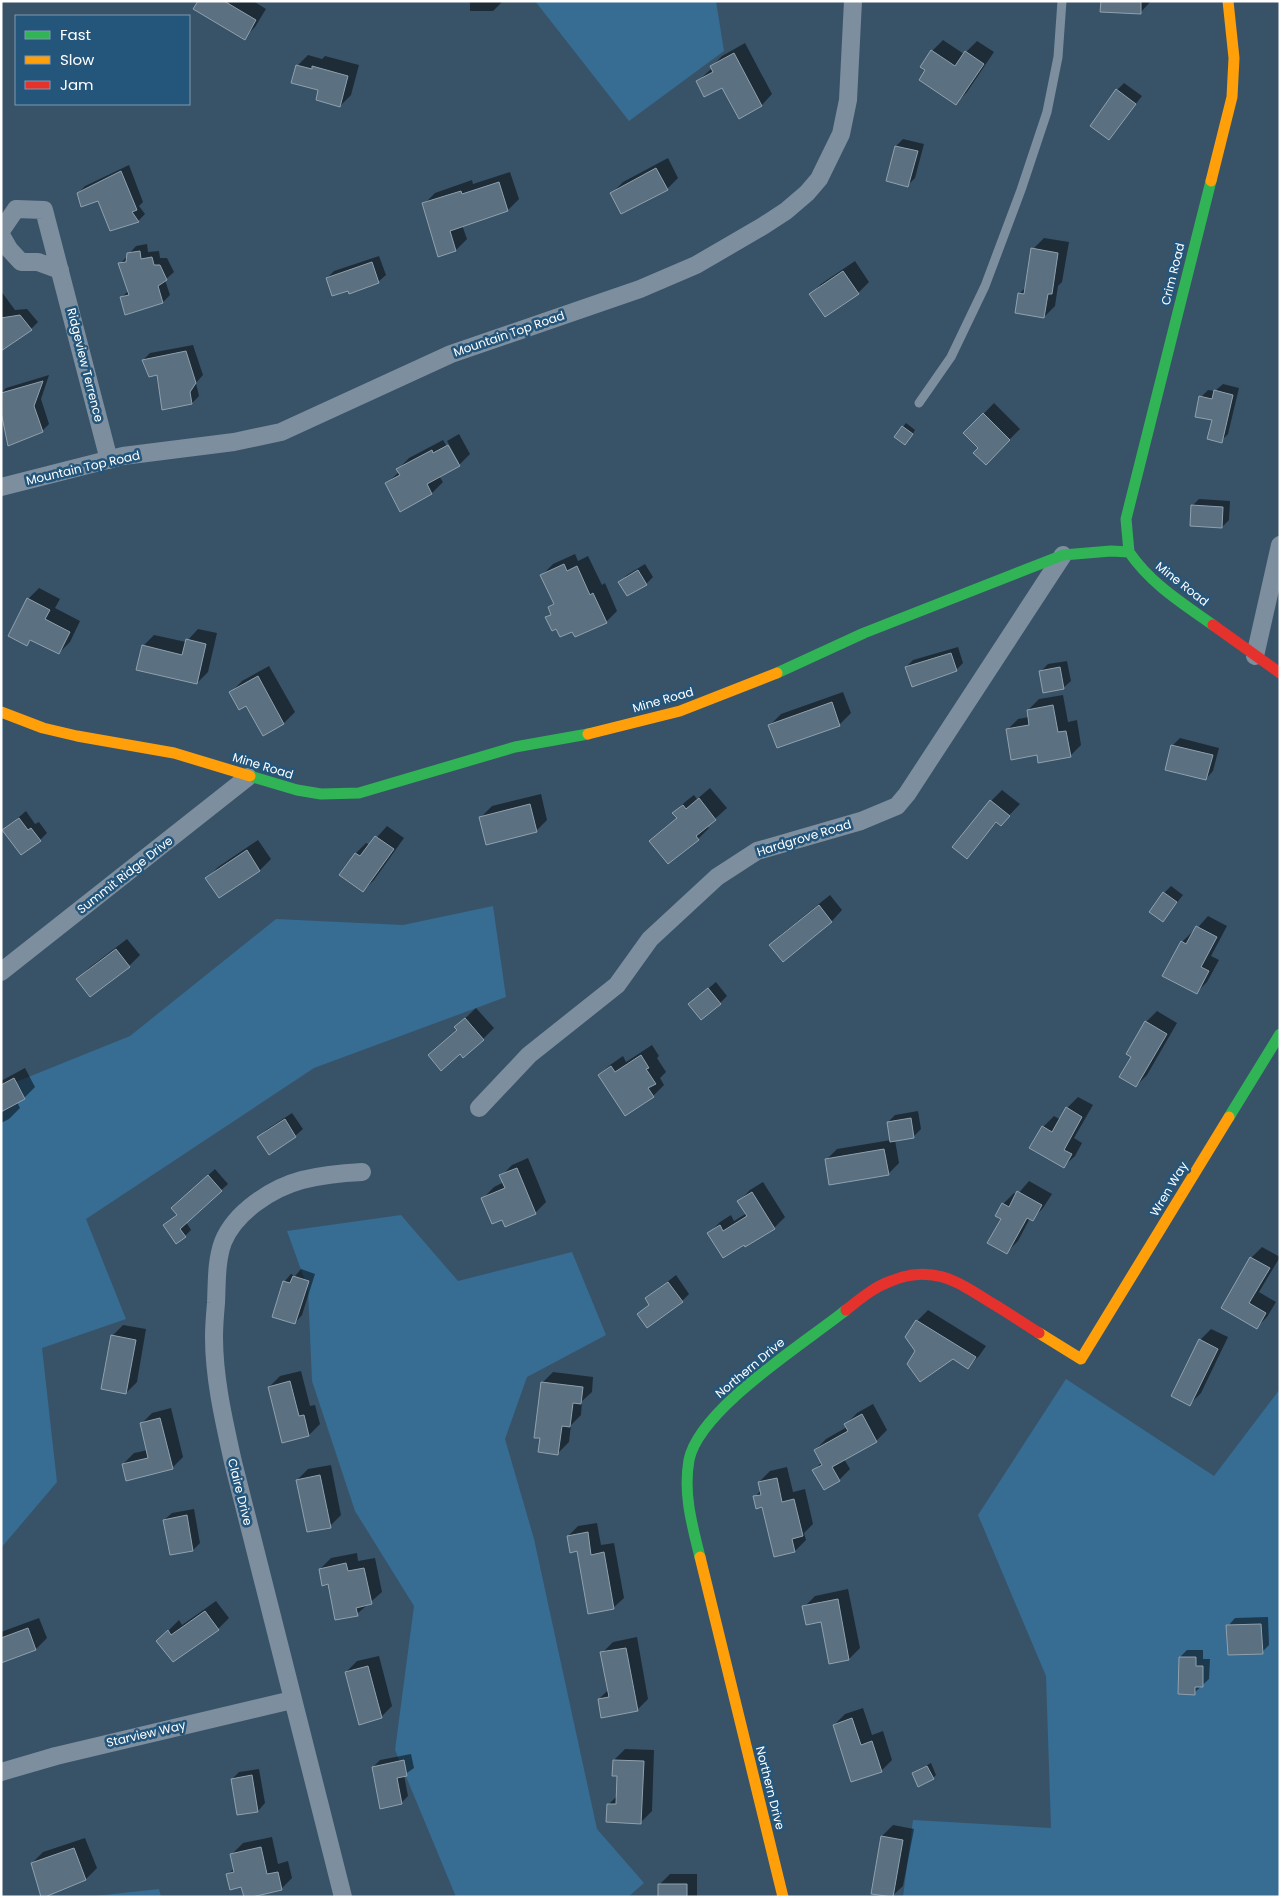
<svg xmlns="http://www.w3.org/2000/svg" width="1281" height="1898" font-family="Poppins,sans-serif">
	<rect width="100%" height="100%" fill="#385368"/>
	<path fill="#376c93" d="M535,1H716L724,51L629,121Z
		M493,906L506,997L314,1068L86,1219L126,1319L42,1348L57,1482L1,1548V1088L130,1036L276,919L403,925Z
		M401,1215L458,1281L572,1252L606,1335L527,1377L505,1439L534,1539L597,1829L644,1883L628,1897H456L395,1750L414,1606L355,1511L312,1381L308,1289L287,1231Z
		M1066,1379L1214,1476L1280,1389V1897H903L913,1820L1051,1828L1046,1676L978,1515Z
		M159,1889L161,1897H86Z"/>
	<path fill="#0007" d="M199,1H253L266,9L255,27L244,38Z
		M470,1H503L493,11H470Z
		M1115,1H1151L1140,13Z
		M943,40L964,54L977,41L994,52L967,92L956,103L927,70L932,51Z
		M745,43L772,94L762,105L739,117L722,86L697,82L712,68L711,67L722,56Z
		M308,55L322,59L325,56L359,65L351,95L340,106L320,89L297,66Z
		M1124,83L1142,96L1109,138L1117,90Z
		M903,139L924,144L915,178L908,185L896,146Z
		M668,158L678,178L667,189L612,193L623,182Z
		M129,165L143,202L139,206L145,214L138,221L110,230L99,200L78,193L85,186Z
		M510,172L519,199L508,210L462,225L467,239L456,250L424,204L435,193L472,180L473,184Z
		M1044,238L1069,242L1062,282L1058,286L1055,306L1044,317L1019,294L1026,287L1033,249Z
		M147,244L148,252L159,251L160,258H167L174,272L165,280L170,295L163,302L122,297L129,290L120,264L136,246Z
		M379,256L386,275L378,282L327,278L334,271Z
		M855,261L869,282L858,293L825,316L811,294L821,284Z
		M1,291L15,310L27,309L38,322L31,329L1,350Z
		M193,345L203,375L196,383L199,396L192,403L163,408L158,373L143,360L150,353Z
		M49,375L41,399L49,424L42,431L1,406V393L6,388Z
		M1223,384L1239,388L1228,434L1221,441L1213,420L1201,397L1208,390L1215,391Z
		M994,403L1020,429L986,463L980,448L965,433Z
		M906,423L915,430L908,441L895,437Z
		M459,434L470,454L459,465L439,476L443,482L432,493L400,510L386,484L399,472L398,469L409,458L443,440L457,463H459L447,441Z
		M1199,499L1230,501L1229,520L1222,527L1192,506Z
		M575,554L578,561L588,556L602,585L605,583L617,611L606,622L572,630L557,627L547,618L552,613L549,607L554,603L542,575L553,564Z
		M645,564L653,577L646,584L620,582L627,575Z
		M39,588L60,599L55,608L80,621L70,642L59,653L32,639L27,644L28,599Z
		M198,629L217,633L208,672L197,683L143,646L154,635L186,642Z
		M958,647L963,663L956,670L906,667L913,660Z
		M1067,661L1071,681L1063,688L1041,671L1048,664Z
		M269,666L295,712L284,723L264,734L247,704L231,692L242,681Z
		M843,692L851,713L840,724L778,747L770,725L781,714Z
		M1063,695L1068,722L1077,720L1081,745L1070,756L1038,753L1007,730L1018,719L1029,717L1028,710L1039,699Z
		M1180,738L1219,748L1213,771L1206,779L1172,746Z
		M710,788L727,808L707,826L709,828L698,839L651,841L678,817L674,813L685,802L694,795L697,799Z
		M1002,790L1020,804L1001,824L998,821L966,857L954,847L991,801Z
		M541,794L547,820L536,831L481,817L492,806Z
		M26,811L35,824L39,822L47,833L40,840L4,830Z
		M387,826L404,838L374,880L363,891L356,853L366,843L370,845Z
		M258,840L271,859L260,870L219,896L207,878L218,867Z
		M1171,886L1183,895L1163,920L1164,893Z
		M830,895L842,910L832,921L771,945L782,934Z
		M1208,916L1227,926L1211,956L1219,960L1207,982L1196,993L1182,942L1193,931L1194,932Z
		M127,939L140,955L129,966L78,979L89,968Z
		M716,982L727,996L720,1003L697,998Z
		M476,1008L494,1028L483,1039L458,1029L456,1027Z
		M1157,1011L1177,1023L1147,1075L1136,1086L1133,1056L1146,1022Z
		M652,1045L659,1056L657,1058L666,1072L660,1078L664,1085L653,1096L599,1075L610,1065L623,1056L626,1062Z
		M25,1068L35,1087L24,1098L17,1102L20,1108L9,1119L1,1123V1081Z
		M1078,1097L1093,1105L1074,1138L1082,1143L1075,1156L1064,1166L1043,1127L1054,1116L1061,1120L1067,1108Z
		M918,1111L921,1129L914,1136L895,1140L899,1163L888,1174L826,1160L837,1149L891,1140L888,1122L895,1115Z
		M292,1113L303,1129L295,1136L269,1153L259,1137L266,1130Z
		M528,1158L546,1202L535,1213L503,1218L483,1198L494,1187L504,1182L501,1176L512,1165Z
		M215,1169L228,1184L186,1222L191,1230L185,1236L164,1225L178,1214L179,1202Z
		M1029,1181L1052,1194L1043,1208L1032,1219L1030,1218L1018,1241L1007,1252L1002,1219L1003,1204L1014,1193L1017,1195Z
		M763,1182L785,1217L774,1228L746,1246L744,1243L709,1233L720,1222L731,1215L734,1221L747,1213L739,1201L750,1190Z
		M1262,1247L1280,1257L1259,1292L1276,1302L1267,1317L1256,1328L1222,1307L1251,1258Z
		M301,1269L315,1274L302,1315L295,1323L284,1282L291,1274L295,1276Z
		M676,1275L689,1294L682,1301L638,1314L650,1304L646,1299Z
		M928,1310L986,1346L979,1356L968,1367L953,1358L916,1350L917,1321Z
		M123,1325L146,1329L137,1382L126,1393L112,1336Z
		M1211,1329L1228,1337L1201,1393L1190,1404L1200,1340Z
		M301,1371L310,1406L315,1405L320,1424L309,1435L283,1442L269,1387L280,1376Z
		M553,1372L593,1377L592,1392L582,1401L581,1415L571,1425L569,1442L558,1453L541,1437L542,1383Z
		M873,1404L887,1430L876,1441L844,1459L850,1469L839,1480L814,1470L822,1462L815,1450L826,1439L847,1427L846,1424L857,1413Z
		M171,1408L183,1457L172,1468L123,1464L134,1453L148,1450L141,1424L152,1413Z
		M331,1465L341,1515L330,1526L297,1480L308,1469Z
		M787,1467L793,1492L805,1489L813,1524L804,1533L806,1540L795,1551L763,1506L755,1497L761,1490L759,1482L770,1471Z
		M194,1509L200,1543L193,1550L164,1520L172,1513Z
		M597,1523L601,1545L614,1543L624,1598L613,1608L568,1536L578,1526Z
		M357,1553L358,1561L375,1558L382,1592L357,1614L329,1583L320,1569L331,1558Z
		M848,1589L860,1648L849,1659L822,1620L804,1607L815,1596Z
		M216,1601L229,1618L218,1629L158,1641L179,1620L182,1625Z
		M1268,1617L1269,1645L1262,1652L1228,1626L1235,1618Z
		M39,1618L47,1638L36,1649L1,1662V1632Z
		M637,1637L648,1699L637,1710L599,1699L609,1689L602,1653L613,1642Z
		M1187,1650H1203V1659H1210L1209,1679L1194,1693L1180,1657Z
		M379,1656L392,1706L381,1717L346,1672L357,1661Z
		M863,1708L872,1735L883,1731L892,1760L881,1771L834,1725L845,1714Z
		M625,1749L654,1750L652,1811L641,1822L608,1805L618,1795L619,1775L614,1760Z
		M411,1754L414,1768L404,1775L408,1796L401,1803L373,1767L380,1760Z
		M931,1763L936,1775L933,1778L913,1773Z
		M259,1769L265,1803L258,1811L232,1779L239,1772Z
		M893,1825L914,1829L903,1886L891,1897L873,1893L882,1836Z
		M272,1837L278,1864L288,1861L292,1878L281,1889L242,1886L228,1874L235,1868L232,1854L243,1843Z
		M85,1838L97,1868L86,1879L42,1897L32,1863L43,1852Z
		M670,1874H697V1897H659V1885Z"/>
	<path fill="#5b7080" stroke="#90a1ae" d="M198,1H224L256,20L245,40L193,9Z
		M1101,1H1141V14L1100,12Z
		M931,50L955,66L965,51L984,64L956,105L919,80L925,70L920,67Z
		M734,53L762,106L739,119L722,88L704,97L696,81L713,72L710,66Z
		M296,65L312,69V66L348,76L340,107L316,100L318,90L291,83Z
		M1116,89L1136,104L1109,140L1090,126Z
		M895,146L918,151L908,187L886,181Z
		M656,168L668,190L621,214L610,193Z
		M121,171L137,210L132,212L139,222L110,231L98,201L81,207L77,193Z
		M499,182L508,211L450,231L456,251L438,257L422,203L461,191L462,194Z
		M1031,248L1058,253L1052,294H1048L1044,318L1015,313L1018,293L1024,294Z
		M140,251L141,259L152,257L154,265H160L167,280L158,286L163,303L125,315L120,297L129,295L118,263L126,262L127,253Z
		M372,262L379,283L349,294L348,291L332,296L326,278Z
		M843,271L859,294L825,317L809,294Z
		M20,315L32,330L1,351V318Z
		M186,351L196,383L190,392L192,404L162,410L157,375L149,377L142,360Z
		M43,381L34,406L43,432L8,446L1,412V393Z
		M1214,390L1233,395L1222,443L1207,439L1212,420L1195,417L1199,396L1212,399Z
		M983,413L1010,440L986,465L973,453L978,448L963,433Z
		M902,426L913,434L905,445L894,437Z
		M448,445L460,466L427,484L432,494L400,512L385,483L400,475L396,469L432,450L433,453Z
		M1191,505L1223,507L1222,528L1190,526Z
		M564,564L567,571L577,566L590,595L593,593L607,623L575,637L572,632L560,637L556,629L552,631L545,617L551,615L548,607L554,604L540,575Z
		M638,570L647,585L627,596L618,582Z
		M27,598L50,610L45,619L70,632L59,654L30,640L27,646L8,636Z
		M186,639L206,644L197,684L136,670L142,645L182,655Z
		M951,653L957,671L912,687L905,667Z
		M1060,667L1064,689L1043,693L1039,671Z
		M258,676L284,724L263,736L246,706L239,710L229,692Z
		M832,702L840,726L777,748L768,725Z
		M1053,705L1058,732L1066,731L1071,757L1038,763L1037,755L1011,760L1006,729L1029,725L1027,710Z
		M1171,745L1213,755L1206,780L1165,770Z
		M699,798L716,820L696,836L699,840L668,864L649,841L677,818L672,813L683,805L686,809Z
		M990,800L1010,816L1001,826L996,822L967,859L952,847Z
		M530,804L537,832L486,845L479,817Z
		M19,818L28,830L31,828L41,841L21,855L2,830Z
		M375,836L394,849L363,892L339,875L355,853L360,856Z
		M247,850L260,871L219,898L205,878Z
		M1163,892L1177,902L1163,922L1149,912Z
		M819,905L832,922L783,962L769,945Z
		M1196,926L1217,937L1201,967L1209,971L1197,994L1162,976L1181,941L1186,944Z
		M116,949L130,967L90,997L76,979Z
		M708,988L721,1004L701,1020L688,1004Z
		M465,1018L484,1040L463,1058L460,1054L441,1071L428,1055L457,1030L454,1027Z
		M1145,1021L1167,1034L1136,1087L1119,1077L1131,1057L1126,1054Z
		M641,1055L649,1068L646,1069L656,1084L648,1088L654,1097L625,1116L598,1075L611,1066L615,1072Z
		M14,1078L25,1099L1,1112V1085Z
		M1066,1107L1082,1117L1064,1150L1072,1154L1064,1168L1029,1148L1042,1126L1052,1132Z
		M911,1118L914,1138L890,1142L887,1122Z
		M285,1119L296,1137L269,1155L257,1137Z
		M884,1149L889,1175L829,1185L825,1159Z
		M517,1168L536,1214L505,1227L502,1220L492,1224L481,1198L505,1188L499,1175Z
		M208,1175L222,1191L180,1229L186,1237L176,1244L163,1225L177,1215L171,1208Z
		M1017,1191L1042,1205L1033,1221L1027,1218L1007,1254L987,1243L1001,1219L995,1216L1002,1203L1009,1207Z
		M752,1192L775,1229L745,1247L744,1245L723,1258L707,1233L720,1225L723,1231L747,1216L737,1201Z
		M1250,1257L1270,1268L1249,1303L1266,1313L1257,1329L1221,1308Z
		M293,1276L309,1281L295,1324L272,1317L283,1281L290,1283Z
		M668,1282L683,1302L647,1328L637,1314L649,1305L645,1298Z
		M916,1320L976,1357L968,1369L953,1359L920,1382L907,1364L915,1351L905,1337Z
		M111,1335L136,1340L126,1394L101,1389Z
		M1199,1339L1218,1349L1190,1406L1171,1396Z
		M290,1381L299,1416L304,1415L309,1436L282,1443L268,1387Z
		M541,1382L583,1387L581,1404L573,1403L570,1427L562,1426L558,1455L538,1452L540,1438H534Z
		M862,1414L877,1442L832,1467L840,1481L824,1490L812,1470L822,1465L814,1450L848,1431L844,1424Z
		M160,1418L173,1469L126,1481L122,1464L148,1458L140,1423Z
		M320,1475L331,1528L307,1532L296,1480Z
		M777,1478L782,1502L794,1499L803,1536L792,1539L795,1552L774,1557L762,1507L756,1509L753,1496L761,1495L758,1482Z
		M187,1515L193,1551L170,1555L163,1520Z
		M588,1532L591,1555L604,1552L614,1609L588,1614L577,1551L570,1553L567,1536Z
		M346,1563L348,1571L364,1568L372,1604L356,1608L358,1616L335,1620L328,1584L322,1586L319,1569Z
		M838,1599L849,1660L829,1664L821,1622L806,1625L802,1606Z
		M205,1611L219,1630L173,1662L156,1641L168,1630L171,1635Z
		M1261,1624L1263,1654L1228,1655L1226,1625Z
		M28,1628L36,1650L1,1663V1638Z
		M626,1648L638,1711L601,1718L598,1699L609,1697L600,1652Z
		M1179,1657H1196V1666H1203V1687H1195V1695L1178,1694Z
		M368,1666L382,1718L359,1725L345,1672Z
		M852,1718L861,1745L872,1741L882,1772L851,1782L833,1725Z
		M404,1760L407,1776L397,1778L402,1804L380,1809L372,1767Z
		M613,1760L644,1761L641,1824L606,1822L607,1804H616L617,1776H612Z
		M927,1766L934,1779L918,1787L912,1773Z
		M252,1775L258,1812L237,1815L231,1779Z
		M881,1836L903,1840L893,1897L871,1894Z
		M261,1847L267,1874L278,1872L282,1890L252,1897H244L241,1887L230,1890L226,1874L234,1872L230,1854Z
		M74,1848L86,1880L45,1897H41L31,1863Z
		M658,1884H687V1897H658Z"/>
	<g fill="none" stroke-linecap="round" stroke-linejoin="round">
		<path stroke="#7d8f9f" stroke-width="9" d="M919,403L951,357L985,286L1021,190L1047,112L1058,57L1062,1"/>
		<path stroke="#7d8f9f" stroke-width="18" d="M1,231L16,209L44,210L109,460
			M1,235L9,249L21,262H38L60,270
			M1,487L123,456L234,442L281,432L451,354L640,289L696,265L763,226L786,211L807,193L819,179L841,134L848,100L853,1
			M1255,656L1280,545
			M1,972L248,777
			M479,1108L529,1055L617,985L650,939L717,877L757,851L861,821L897,806L907,794L1063,555
			M1,1772L56,1756L292,1700
			M343,1897L233,1462C224,1421 214,1379 214,1337C214,1326 215,1314 216,1303C217,1283 216,1261 223,1242C235,1212 272,1188 302,1180C322,1175 342,1173 362,1172"/>
		<path stroke="#30b455" stroke-width="11" d="M1129,552L1126,519L1211,181
			M777,673L864,633L1063,555L1111,551L1129,552C1151,584 1182,603 1213,625
			M250,776L297,790L321,794L359,793L515,747L588,734
			M1229,1117L1280,1034
			M700,1557C692,1525 683,1493 689,1460C699,1409 805,1343 846,1310"/>
		<path stroke="#ff9f0a" stroke-width="11" d="M1211,181L1232,97L1234,58L1228,1
			M1,712L43,728L77,736L174,753L250,776
			M588,734L680,711L777,673
			M1039,1333L1081,1359L1229,1117
			M700,1557L783,1897"/>
		<path stroke="#e5322d" stroke-width="11" d="M1213,625L1280,673
			M846,1310C860,1299 874,1287 891,1281C931,1264 957,1281 990,1302C1007,1312 1023,1323 1039,1333"/>
	</g>
	<g text-anchor="middle" stroke-width="5" stroke-linejoin="round" paint-order="stroke">
		<g font-size="12" fill="#fff" stroke="#24567c">
			<text transform="translate(1173 274) rotate(-76)" y="4">Crim Road</text>
			<text transform="translate(509 334) rotate(-19)" y="4">Mountain Top Road</text>
			<text transform="translate(85 365) rotate(76)" y="4">Ridgeview Terrence</text>
			<text transform="translate(83 468) rotate(-13)" y="4">Mountain Top Road</text>
			<text transform="translate(1182 584) rotate(38)" y="4">Mine Road</text>
			<text transform="translate(663 700) rotate(-16)" y="4">Mine Road</text>
			<text transform="translate(263 766) rotate(17)" y="4">Mine Road</text>
			<text transform="translate(804 838) rotate(-17)" y="4">Hardgrove Road</text>
			<text transform="translate(125 875) rotate(-38)" y="4">Summit Ridge Drive</text>
			<text transform="translate(1169 1189) rotate(-59)" y="4">Wren Way</text>
			<text transform="translate(750 1368) rotate(-40)" y="4">Northern Drive</text>
			<text transform="translate(240 1492) rotate(76)" y="4">Claire Drive</text>
			<text transform="translate(146 1734) rotate(-13)" y="4">Starview Way</text>
			<text transform="translate(770 1788) rotate(76)" y="4">Northern Drive</text>
		</g>
	</g>
	<rect width="1281" height="1898" fill="none" stroke="#ffffff" stroke-width="5"/>
	<rect x="15" y="15" width="175" height="90" fill="#24567c" stroke="#7c9ab0"/>
	<rect x="25" y="31" width="25" height="8" fill="#30b455" stroke="#7c9ab0"/>
	<text x="60" y="40" font-size="15" fill="#ffffff">Fast</text>
	<rect x="25" y="56" width="25" height="8" fill="#ff9f0a" stroke="#7c9ab0"/>
	<text x="60" y="65" font-size="15" fill="#ffffff">Slow</text>
	<rect x="25" y="81" width="25" height="8" fill="#e5322d" stroke="#7c9ab0"/>
	<text x="60" y="90" font-size="15" fill="#ffffff">Jam</text>
</svg>
